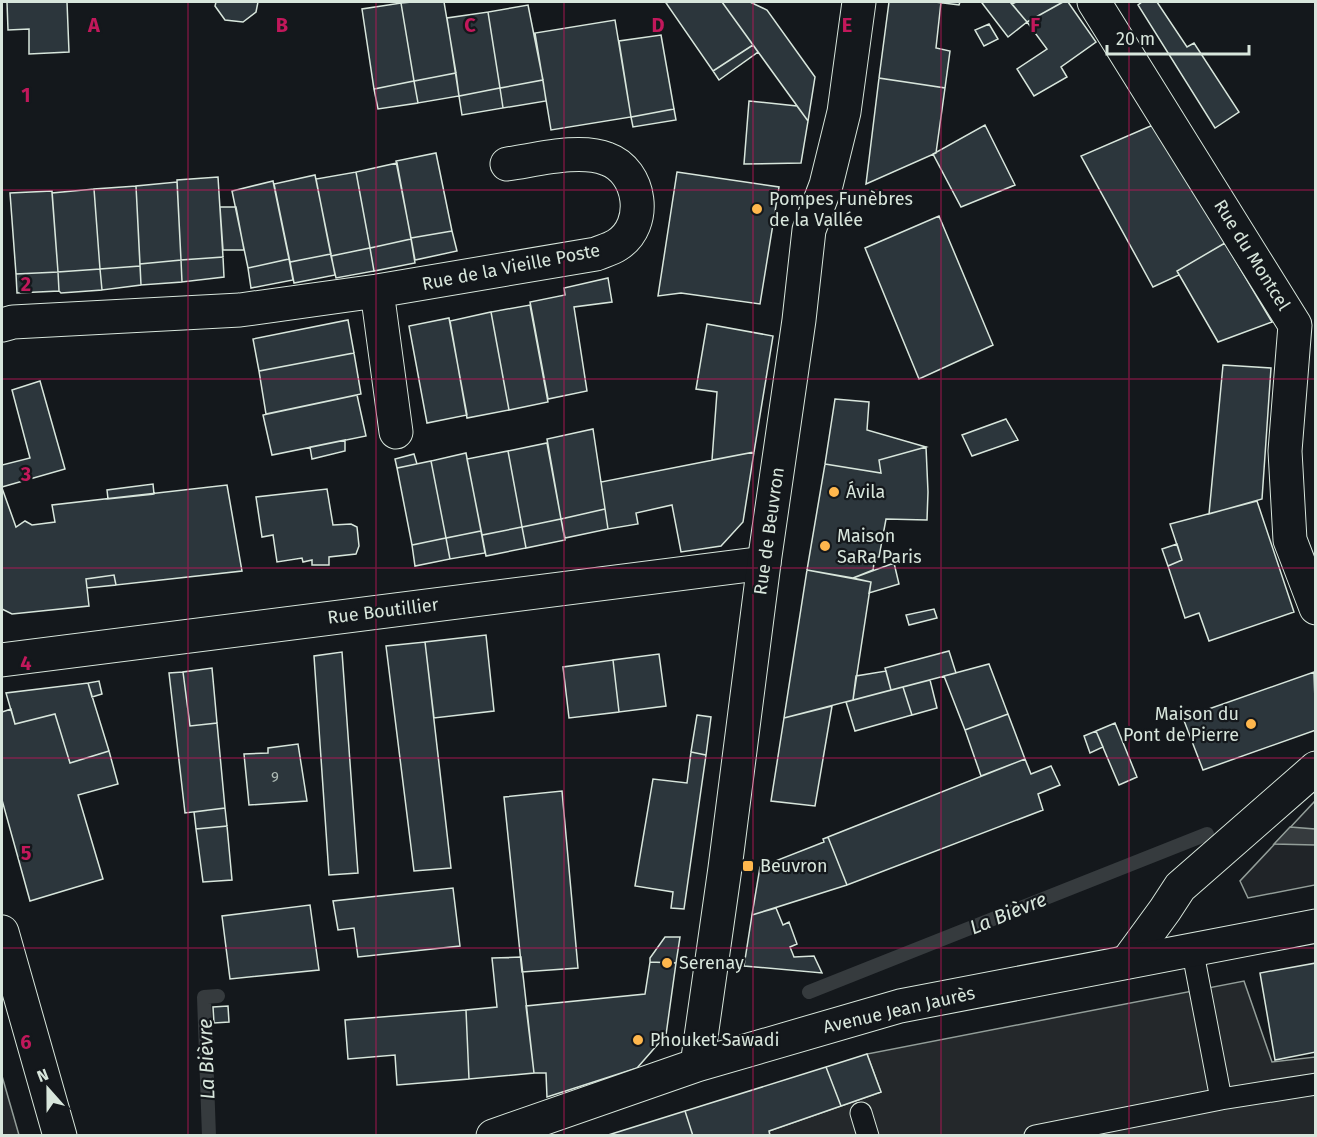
<svg xmlns="http://www.w3.org/2000/svg" width="1317" height="1137" font-family="'Fira Sans',sans-serif">
	<rect width="100%" height="100%" fill="#14181c"/>
	<path fill="#202428" stroke="#939e99" stroke-width="1.5" d="M1315,801V885L1248,898L1240,881Z"/>
	<path fill="#24282b" stroke="#939e99" stroke-width="1.5" d="M1244,981L1272,1062L1315,1057V1135L770,1136L769,1131L881,1092L867,1054Z
		M2,1076L19,1135H2Z"/>
	<path fill="#363b3e" stroke="#939e99" stroke-width="1.5" d="M1290,827L1315,829V845L1274,844Z"/>
	<g fill="none" stroke-linecap="round" stroke-linejoin="round">
		<path stroke="#363b3e" stroke-width="14" d="M809,992L1207,834
			M209,1136L204,997L218,996"/>
	</g>
	<path fill="#2c363c" stroke="#d8e6dc" stroke-width="1.5" d="M7,2H67L69,52L29,54V29L8,30Z
		M216,2H258L256,12L243,22L225,20L215,6Z
		M412,2H444L456,73L414,81L401,3Z
		M669,2H722L753,45L713,71L666,3Z
		M722,2H750L767,10L815,77L808,121Z
		M889,2H941L936,48L950,51L945,88L879,78Z
		M935,2H960L959,5Z
		M984,2H1010L1027,22L1008,37L982,3Z
		M1016,2H1063L1027,22L1012,4Z
		M1063,2H1068L1096,42L1061,67L1067,77L1034,96L1017,69L1047,49L1027,22Z
		M1142,2H1157L1187,47L1194,43L1239,112L1215,128L1138,5Z
		M401,3L414,81L374,89L362,9Z
		M528,5L543,80L500,88L488,12Z
		M488,12L500,88L459,96L447,18Z
		M615,20L631,117L551,130L535,33Z
		M989,24L998,39L984,46L975,30Z
		M661,35L674,109L631,117L619,41Z
		M753,45L758,52L719,80L713,71Z
		M456,73L459,96L418,103L414,81Z
		M879,78L945,88L936,153L866,184Z
		M543,80L546,101L503,108L500,88Z
		M414,81L418,103L378,109L374,89Z
		M500,88L503,108L462,115L459,96Z
		M749,101L797,106L808,121L801,163L744,164Z
		M674,109L676,120L633,127L631,117Z
		M985,125L1015,185L961,207L933,154Z
		M1153,125L1225,243L1177,271L1179,275L1153,287L1081,156Z
		M436,153L452,231L411,238L396,161Z
		M397,163L411,239L370,248L356,172Z
		M356,172L370,248L331,256L316,179Z
		M677,172L779,187L760,304L681,293L658,296Z
		M315,175L331,254L290,262L274,184Z
		M218,177L223,257L181,260L177,180Z
		M273,181L289,259L248,268L232,191Z
		M177,182L181,260L140,264L136,186Z
		M136,186L140,266L100,269L94,189Z
		M94,189L100,269L58,272L52,193Z
		M52,191L58,272L16,274L10,193Z
		M220,207H236L244,250H223Z
		M939,216L993,345L919,379L865,248Z
		M452,231L457,251L415,260L411,238Z
		M411,239L415,263L374,271L370,248Z
		M1225,243L1272,322L1218,342L1177,271Z
		M370,248L374,271L336,278L331,256Z
		M331,254L335,275L294,283L290,262Z
		M223,257L224,277L182,282L181,260Z
		M289,259L293,280L251,288L248,268Z
		M181,260L182,282L141,285L140,264Z
		M140,266L141,285L102,290L100,269Z
		M100,269L102,290L61,293L59,291L58,272Z
		M58,272L59,291L17,293L16,274Z
		M608,278L612,302L574,307L587,391L548,399L530,302L565,295L564,288Z
		M530,305L548,402L509,410L491,312Z
		M491,312L509,410L467,418L450,321Z
		M449,318L467,415L427,423L409,326Z
		M348,320L354,353L259,371L253,339Z
		M707,324L773,336L754,452L712,460L717,392L696,389Z
		M354,353L361,394L266,414L259,371Z
		M1223,365L1271,368L1262,499L1209,514Z
		M40,381L65,469L2,487V465L30,458L12,390Z
		M357,395L366,436L272,455L263,415Z
		M835,399L869,402L867,430L926,447L879,460L881,473L825,464Z
		M1006,419L1018,440L972,456L962,435Z
		M593,429L605,509L561,519L547,439Z
		M345,440V451L312,459L310,447Z
		M547,443L561,519L522,527L508,451Z
		M926,447L928,492L927,520L886,519L879,557H875L873,570L853,578L807,570L825,464L881,473L879,460Z
		M508,451L522,527L482,535L467,459Z
		M754,452L743,522L721,546L681,552L672,505L636,513L638,524L608,529L601,482Z
		M466,453L481,531L446,538L431,461Z
		M414,454L417,464L397,468L395,459Z
		M431,461L446,538L412,545L397,468Z
		M153,484L154,494L108,499L107,490Z
		M227,485L242,571L116,585L114,575L86,579L89,606L12,614L2,609V488L16,527L25,521L32,525L55,522L52,505Z
		M327,489L333,525L351,524L357,527L359,546L356,554L329,557V565H312V560L303,562L302,558L277,562L273,535L262,537L256,497Z
		M1257,501L1294,612L1209,641L1199,613L1185,618L1168,566L1182,560L1170,524Z
		M605,509L608,529L565,538L561,519Z
		M561,519L565,540L526,548L522,527Z
		M522,527L526,548L486,556L482,535Z
		M481,531L485,553L450,559L446,538Z
		M446,538L450,559L415,566L412,545Z
		M1177,544L1182,560L1168,566L1162,549Z
		M894,563L899,584L869,593L871,582L853,578Z
		M807,570L871,582L853,700L784,718Z
		M114,575L116,585L87,588L86,579Z
		M934,609L937,618L909,625L906,615Z
		M486,635L494,711L434,718L425,642Z
		M425,642L451,868L414,871L386,646Z
		M949,651L956,673L891,690L885,668Z
		M342,652L358,873L329,875L314,656Z
		M659,654L666,706L619,712L613,660Z
		M613,660L619,712L569,718L563,667Z
		M989,664L1008,714L965,730L944,676Z
		M212,668L217,723L190,726L183,672Z
		M886,671L891,690L853,700L856,676Z
		M183,672L190,726L217,723L225,808L185,813L169,673Z
		M1314,672L1316,730L1203,770L1183,718Z
		M930,680L937,708L912,715L903,687Z
		M99,681L102,694L92,697L88,683Z
		M88,683L109,751L70,763L55,714L15,724L6,693Z
		M903,687L912,715L855,731L846,702Z
		M832,706L815,806L771,801L784,718Z
		M11,709L15,724L55,714L70,763L109,751L118,784L78,795L103,879L30,901L2,800V712Z
		M1008,714L1025,759L981,776L965,730Z
		M697,715L711,717L706,755L691,752Z
		M1115,723L1137,777L1119,785L1096,731Z
		M1096,731L1103,747L1090,753L1084,736Z
		M298,744L307,801L249,805L244,754L268,753V748Z
		M691,752L706,755L684,909L671,908L673,892L635,886L653,779L687,783Z
		M1025,759L1031,774L1051,766L1060,785L1038,794L1043,810L847,885L828,837Z
		M562,791L578,968L522,972L504,797Z
		M225,808L227,826L196,829L194,812Z
		M227,826L232,880L203,882L196,829Z
		M828,837L847,885L752,915L760,867L824,842L823,839Z
		M453,888L460,946L358,957L354,928L338,930L333,901Z
		M310,905L319,970L230,979L222,916Z
		M776,908L783,925L789,922L797,944L790,947L794,957L814,956L822,973L744,966L752,915Z
		M665,937H680L676,963L650,962V958Z
		M521,957L534,1073L469,1079L466,1010L497,1007L492,958Z
		M650,962L676,963L666,1035L637,1068L547,1097L546,1073H534L526,1006L645,994Z
		M1316,963V1052L1275,1060L1260,973Z
		M228,1006L229,1022L214,1023L213,1007Z
		M466,1010L469,1079L397,1085L395,1055L348,1059L345,1020Z
		M867,1054L881,1092L841,1106L826,1067Z
		M826,1067L841,1106L769,1131L770,1136H693L685,1111Z
		M685,1111L693,1136H605Z"/>
	<g fill="none" stroke-linecap="round" stroke-linejoin="round">
		<g stroke="#d8e6dc" stroke-width="23">
			<path id="lane" d="M1221,1099L1316,1084
				M861,1113L868,1136
				M1035,1136L1221,1099L1192,948"/>
		</g>
		<g stroke="#d8e6dc" stroke-width="35">
			<path id="street" d="M1094,2L1295,325L1285,451L1290,540L1316,608
				M377,291L396,432
				M2,325L13,322L240,310L377,291L596,254C603,251 611,249 617,245C649,225 641,171 607,159C580,148 536,160 507,164
				M2,660L764,563
				M2,932L60,1136
				M1127,962L1165,910L1180,887L1316,768"/>
		</g>
		<g stroke="#d8e6dc" stroke-width="35">
			<path id="secondary" d="M697,1065L725,868L764,563L799,320L809,230L826,185L844,112L859,2
				M493,1136L697,1065L900,1006L1316,926"/>
		</g>
		<use href="#lane" stroke="#14181c" stroke-width="21"/>
		<use href="#street" stroke="#14181c" stroke-width="33"/>
		<use href="#secondary" stroke="#14181c" stroke-width="33"/>
	</g>
	<path fill="none" stroke="#c2185b" stroke-width="1.5" stroke-opacity="0.55" d="M188,2V1136M376,2V1136M564,2V1136M753,2V1136M941,2V1136M1129,2V1136M2,190H1316M2,379H1316M2,568H1316M2,758H1316M2,948H1316"/>
	<g fill="#ffb74d" stroke="#14181c" stroke-width="2">
		<circle cx="757" cy="209" r="6"/>
		<circle cx="834" cy="492" r="6"/>
		<circle cx="825" cy="546" r="6"/>
		<circle cx="1251" cy="724" r="6"/>
		<rect x="742" y="860" width="12" height="12" rx="3"/>
		<circle cx="667" cy="963" r="6"/>
		<circle cx="638" cy="1040" r="6"/>
	</g>
	<g text-anchor="middle" stroke-width="4.5" stroke-linejoin="round" paint-order="stroke">
		<g font-size="15" fill="#adbab4">
			<text x="275" y="782">9</text>
		</g>
		<g font-size="18" fill="#d8e6dc" stroke="#14181c" text-anchor="start">
			<text x="769" y="205">Pompes Funèbres<tspan x="769" dy="21">de la Vallée</tspan></text>
			<text x="846" y="498">Ávila</text>
			<text x="837" y="542">Maison<tspan x="837" dy="21">SaRa Paris</tspan></text>
			<text x="1239" y="720" text-anchor="end">Maison du<tspan x="1239" dy="21">Pont de Pierre</tspan></text>
			<text x="760" y="872">Beuvron</text>
			<text x="679" y="969">Serenay</text>
			<text x="650" y="1046">Phouket Sawadi</text>
		</g>
		<g font-size="18" fill="#d8e6dc" stroke="#14181c">
			<text transform="translate(1252 255) rotate(58)" y="6">Rue du Montcel</text>
			<text transform="translate(511 267) rotate(-11)" y="6">Rue de la Vieille Poste</text>
			<text transform="translate(769 531) rotate(-82)" y="6">Rue de Beuvron</text>
			<text transform="translate(383 611) rotate(-7)" y="6">Rue Boutillier</text>
			<text transform="translate(899 1010) rotate(-13)" y="6">Avenue Jean Jaurès</text>
		</g>
		<g font-size="20" font-style="italic" fill="#d8e6dc" stroke="#14181c">
			<text transform="translate(1008 913) rotate(-22)" y="7">La Bièvre</text>
			<text transform="translate(206 1059) rotate(-92)" y="7">La Bièvre</text>
		</g>
	</g>
	<g font-size="20" text-anchor="middle" font-weight="bold" fill="#c2185b" stroke="#14181c" stroke-width="4.5" stroke-linejoin="round" paint-order="stroke">
		<text x="94" y="32">A</text>
		<text x="282" y="32">B</text>
		<text x="470" y="32">C</text>
		<text x="658" y="32">D</text>
		<text x="847" y="32">E</text>
		<text x="1035" y="32">F</text>
		<text x="26" y="102">1</text>
		<text x="26" y="291">2</text>
		<text x="26" y="481">3</text>
		<text x="26" y="670">4</text>
		<text x="26" y="860">5</text>
		<text x="26" y="1049">6</text>
	</g>
	<rect width="1317" height="1137" fill="none" stroke="#d8e6dc" stroke-width="6"/>
	<g transform="translate(48 1089) rotate(339)" stroke="#14181c" stroke-width="4.5" paint-order="stroke">
	<path d="M0-4.5L10 22L0 15L-10 22Z" fill="#d8e6dc"/>
	<text y="-9" font-size="16" font-weight="bold" text-anchor="middle" fill="#d8e6dc">N</text>
	</g>
	<path d="M1107 45v9h142v-9" fill="none" stroke="#d8e6dc" stroke-width="3"/>
	<text x="1116" y="45" font-size="18" fill="#d8e6dc" stroke="#14181c" stroke-width="4.5" paint-order="stroke">20 m</text>
</svg>
